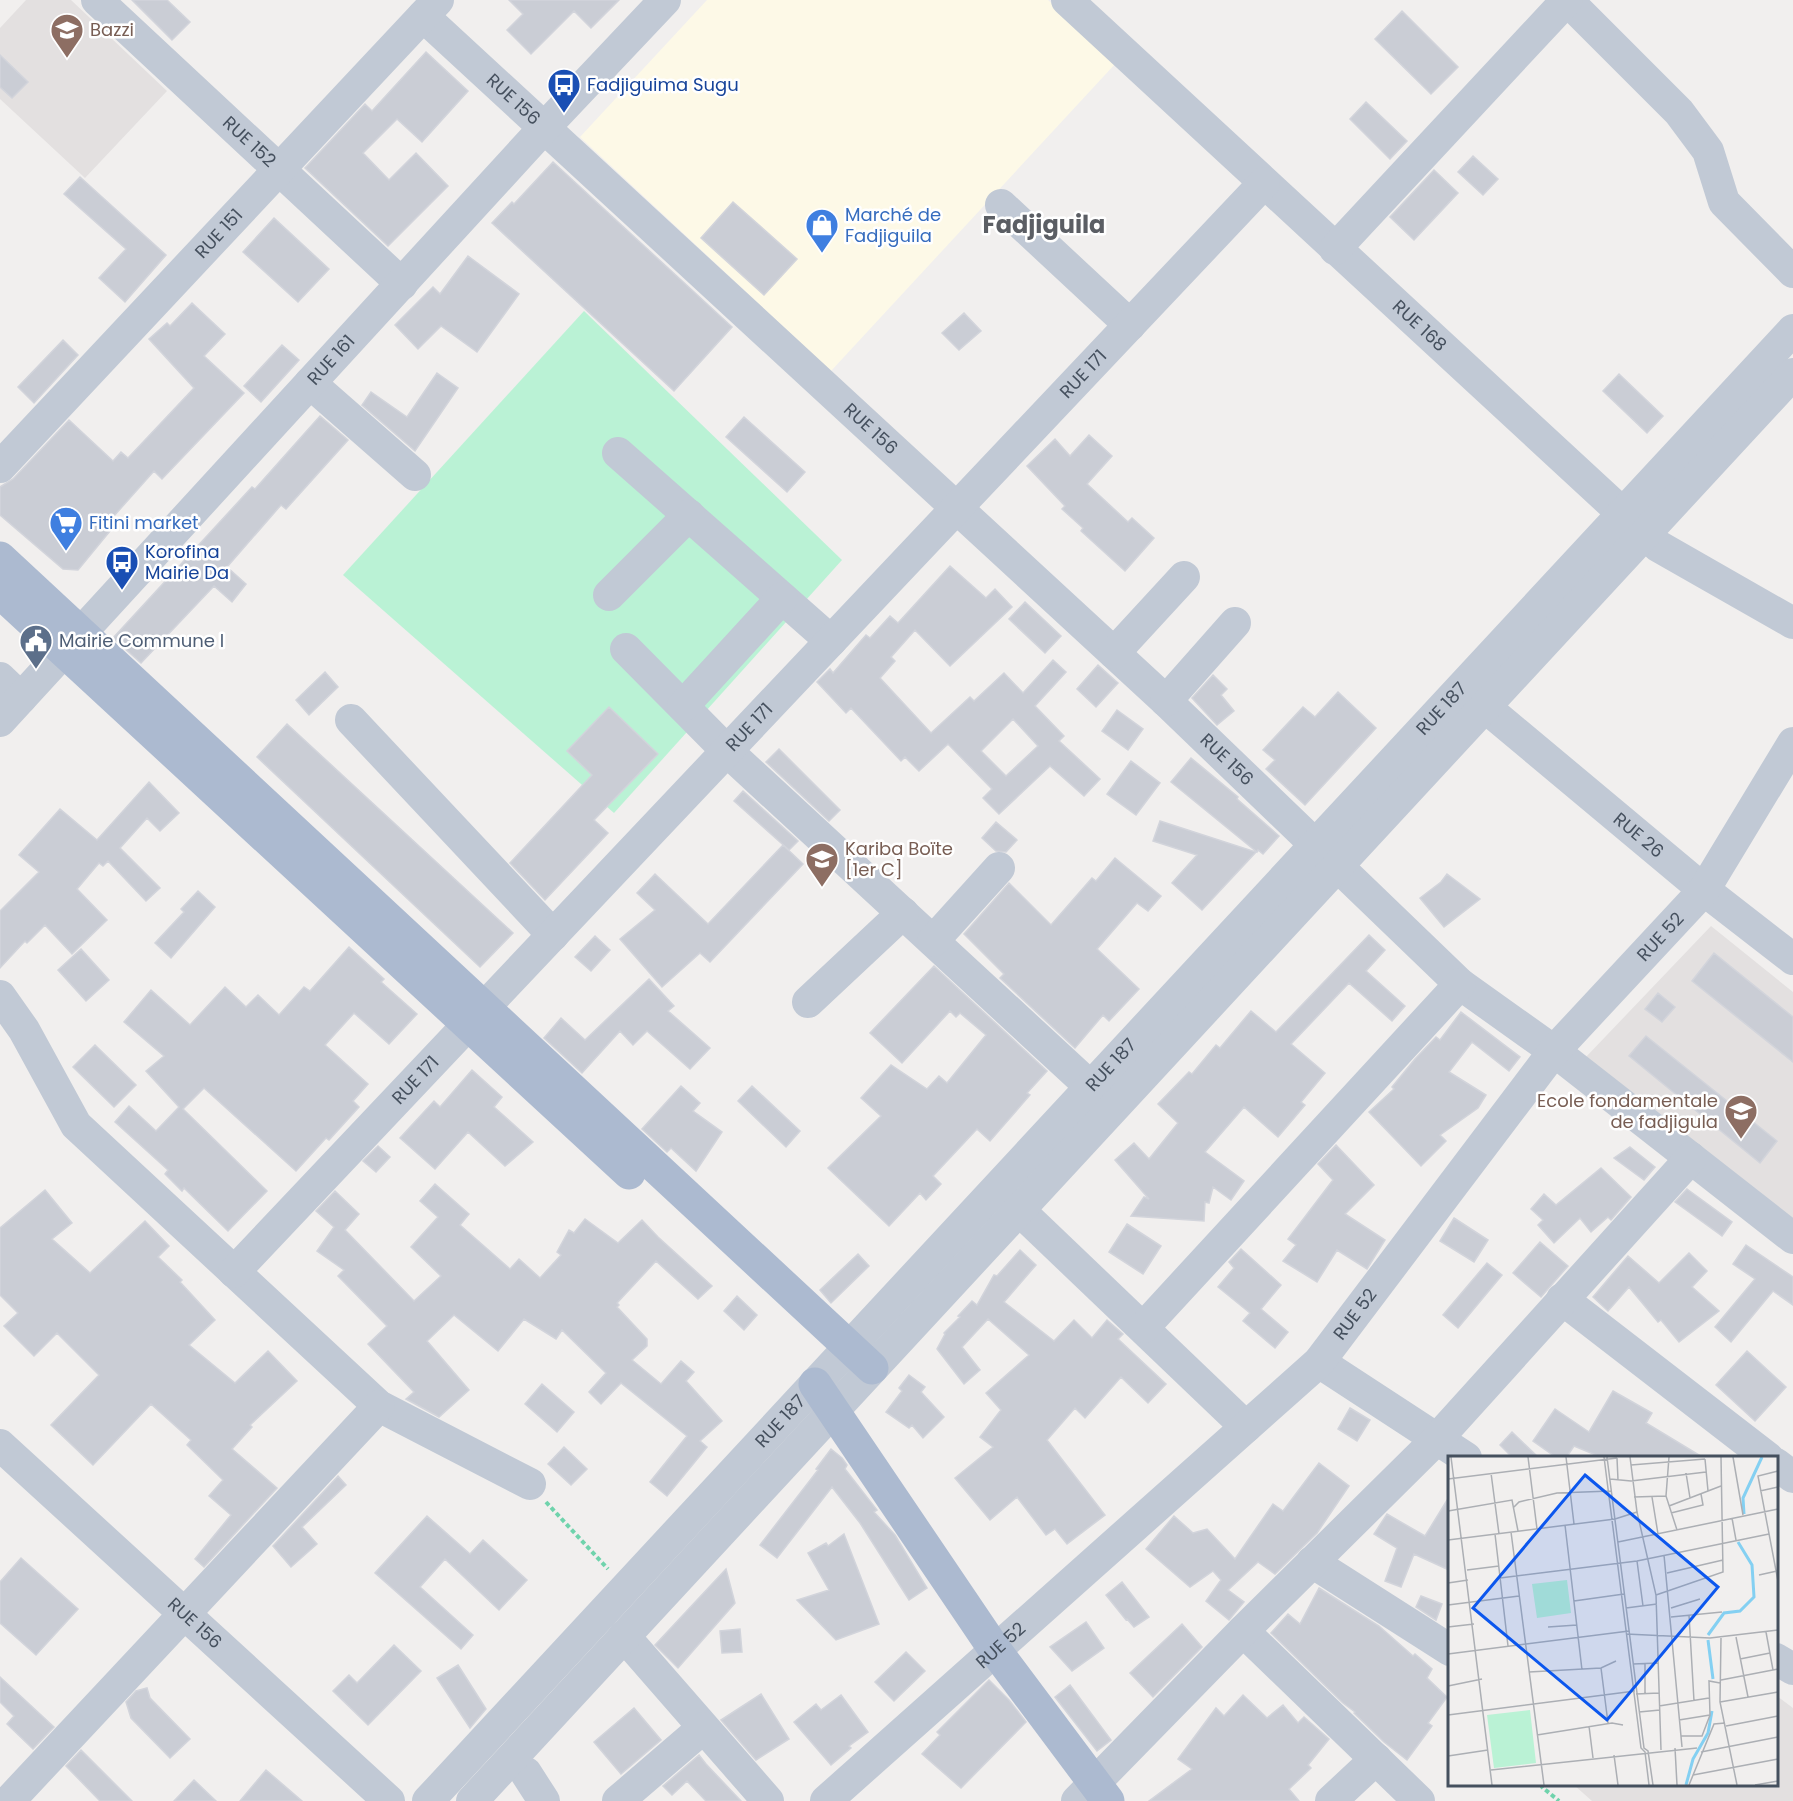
<svg xmlns="http://www.w3.org/2000/svg" width="1793" height="1801" font-family="Poppins,sans-serif">
	<rect width="100%" height="100%" fill="#f1efee"/>
	<path fill="#fdf9e7" d="M707,0H1048L1116,63L831,371L580,137Z"/>
	<path fill="#e3e0e0" d="M26,0H71L167,91L85,178L0,99V28Z
		M1711,926L1793,992V1221L1585,1058Z
		M1777,1696L1793,1708V1801H1592L1574,1785L1776,1784Z"/>
	<path fill="#baf2d5" d="M584,311L842,560L614,813L343,575Z"/>
	<path fill="#cacdd5" stroke="#d2d4db" stroke-width="1.5" fill-rule="evenodd" d="M132,0H167L190,22L172,40Z
		M509,0H619L591,28L574,11L531,54L507,30L523,14Z
		M1402,11L1458,67L1431,94L1375,39Z
		M426,52L468,91L422,142L397,119L363,153L389,180L416,153L448,186L388,246L305,168L365,104L372,111Z
		M0,55L28,82L12,98L0,87Z
		M1366,102L1407,141L1390,159L1350,119Z
		M1473,156L1498,179L1483,195L1458,172Z
		M553,162L732,327L674,391L492,223L512,202L514,204Z
		M1434,170L1458,193L1414,240L1390,217Z
		M80,177L166,255L125,302L99,278L126,249L64,194Z
		M733,202L797,259L764,295L701,238Z
		M274,218L329,269L298,302L243,252Z
		M468,256L519,294L477,352L441,326L418,349L395,325L433,287L440,294Z
		M192,303L225,334L204,356L244,393L162,479L154,471L105,526L110,531L78,570L63,569L0,515V487L13,479L69,420L113,461L121,452L128,458L194,388L149,339L167,323L170,326Z
		M964,313L981,331L959,350L942,333Z
		M63,340L78,355L34,403L18,387Z
		M282,345L299,360L261,402L244,386Z
		M437,373L458,388L415,451L362,405L371,392L407,417Z
		M1619,374L1663,416L1647,433L1603,391Z
		M320,416L348,440L286,509L281,505L227,567L246,584L232,602L214,586L141,663L113,638L252,487L255,489Z
		M744,417L805,472L787,492L726,437Z
		M1089,435L1112,456L1087,484L1128,522L1132,518L1154,538L1125,571L1081,531L1083,528L1062,509L1065,506L1027,466L1055,439L1070,456Z
		M950,566L986,598L995,589L1012,607L950,666L915,630L891,657L895,661L880,678L931,733L970,697L974,701L1004,673L1023,693L1053,660L1066,672L1035,706L1064,736L1059,741L1100,779L1084,796L1050,766L999,814L983,798L992,789L948,744L919,771L905,757L901,761L851,708L846,713L817,682L830,669L833,673L866,635L870,638L890,616L898,623ZM1013,719L1038,746L1006,776L981,751Z
		M1025,602L1061,636L1045,653L1009,619Z
		M1098,665L1118,683L1096,707L1077,689Z
		M325,672L338,687L309,715L296,700Z
		M1213,675L1227,689L1221,695L1234,711L1217,725L1192,698Z
		M1338,692L1376,728L1305,805L1266,769L1275,760L1263,750L1303,707L1315,717Z
		M609,707L658,754L594,820L608,833L545,900L510,863L592,775L567,751Z
		M1117,710L1143,729L1128,750L1102,731Z
		M287,724L513,933L480,967L257,757Z
		M779,749L840,810L829,821L766,762Z
		M1191,758L1238,797L1237,799L1279,836L1263,854L1258,850L1257,852L1171,782Z
		M1131,761L1160,783L1136,815L1107,794Z
		M149,782L179,813L160,831L147,818L120,848L160,888L146,901L108,861L103,866L99,863L77,889L107,920L72,954L45,925L27,943L25,941L0,968V911L39,872L19,855L60,809L97,840Z
		M743,791L798,841L789,850L734,801Z
		M1160,821L1256,852L1202,910L1172,883L1197,855L1153,841Z
		M996,822L1017,840L1006,852L996,851L982,838Z
		M783,845L803,864L710,962L700,953L662,987L620,939L655,910L637,893L655,874L708,924Z
		M1115,858L1161,896L1148,911L1137,903L1097,949L1139,989L1109,1021L1103,1015L1075,1048L1000,978L1004,974L964,934L1009,883L1051,925L1092,878L1096,881Z
		M1447,874L1480,899L1444,927L1420,898L1441,882Z
		M198,891L215,907L171,958L155,943L184,912L181,909Z
		M1369,935L1385,950L1366,971L1405,1006L1392,1021L1349,983L1291,1044L1325,1073L1301,1102L1305,1105L1278,1137L1244,1107L1205,1152L1244,1181L1231,1200L1213,1187L1209,1203L1205,1202L1204,1221L1131,1216L1144,1197L1149,1199L1115,1160L1134,1143L1149,1159L1178,1123L1158,1104L1189,1072L1192,1074L1216,1045L1220,1048L1251,1011L1276,1032Z
		M595,936L610,950L591,971L575,957Z
		M349,947L384,979L381,982L417,1014L389,1044L354,1013L325,1045L368,1084L353,1101L359,1107L329,1140L326,1138L296,1171L204,1088L183,1109L267,1191L228,1231L184,1188L182,1191L165,1174L168,1170L115,1122L129,1106L156,1131L179,1107L146,1071L164,1056L124,1022L151,990L190,1025L225,987L246,1007L258,995L279,1015L304,987L310,991Z
		M81,949L109,980L86,1001L58,970Z
		M1714,953L1793,1017V1062L1692,981Z
		M934,966L1047,1071L1027,1093L1030,1095L990,1141L977,1129L933,1176L941,1184L926,1200L920,1193L889,1226L828,1168L881,1116L861,1098L891,1065L927,1089L939,1076L947,1083L986,1035L960,1013L956,1017L950,1011L902,1063L870,1033Z
		M649,979L674,1006L668,1011L710,1048L690,1069L647,1031L633,1045L620,1031L582,1073L544,1038L561,1018L585,1040Z
		M1658,993L1675,1007L1662,1022L1645,1009Z
		M1461,1012L1520,1057L1509,1071L1472,1042L1449,1072L1486,1095L1478,1108L1440,1135L1446,1141L1421,1166L1369,1112L1394,1089L1392,1087L1415,1059L1436,1037L1440,1040Z
		M1646,1036L1777,1141L1760,1163L1629,1056Z
		M95,1045L136,1085L114,1107L73,1067Z
		M472,1070L502,1097L494,1107L533,1142L505,1166L468,1132L435,1169L400,1138L434,1101L440,1107Z
		M681,1086L700,1103L693,1111L722,1132L696,1171L671,1148L667,1152L642,1129Z
		M752,1086L800,1131L786,1147L738,1101Z
		M1336,1145L1374,1185L1345,1214L1385,1240L1367,1269L1337,1250L1317,1282L1283,1261L1296,1245L1288,1239L1333,1180L1318,1164Z
		M378,1146L390,1157L376,1172L363,1161Z
		M1630,1147L1655,1167L1644,1180L1614,1158Z
		M1601,1168L1631,1197L1611,1220L1608,1217L1591,1232L1580,1218L1554,1243L1538,1225L1543,1220L1531,1209L1544,1194L1556,1205Z
		M435,1184L469,1214L460,1225L510,1269L519,1259L540,1278L561,1255L557,1252L569,1230L574,1233L585,1219L618,1243L642,1220L658,1237L712,1286L698,1299L656,1261L617,1303L619,1305L617,1307L647,1339V1346L632,1360L661,1384L681,1361L694,1372L686,1381L722,1421L700,1441L707,1447L667,1496L650,1482L687,1436L621,1383L601,1404L589,1392L606,1373L562,1330L556,1339L524,1319L498,1351L454,1315L427,1341L469,1390L439,1417L406,1399L414,1392L368,1344L387,1326L338,1276L344,1270L317,1251L334,1227L316,1211L335,1191L359,1214L345,1230L414,1301L441,1276L411,1247L438,1217L420,1201Z
		M1687,1189L1732,1222L1722,1236L1675,1202Z
		M45,1190L72,1223L52,1239L90,1273L145,1221L169,1246L158,1257L182,1280L180,1282L215,1320L189,1345L235,1383L268,1351L297,1381L250,1425L252,1427L232,1449L277,1488L204,1567L195,1559L231,1515L209,1496L223,1480L187,1445L191,1440L151,1404L93,1465L51,1425L99,1375L57,1333L34,1356L4,1326L18,1313L0,1295V1228Z
		M1454,1218L1488,1240L1474,1262L1440,1241Z
		M1127,1224L1161,1246L1143,1274L1109,1252Z
		M1540,1242L1568,1266L1541,1297L1513,1273Z
		M1746,1245L1793,1277V1305L1773,1291L1731,1342L1715,1327L1755,1279L1733,1264Z
		M1241,1249L1281,1285L1261,1309L1288,1332L1275,1348L1243,1321L1250,1313L1218,1287L1234,1268L1229,1262Z
		M1020,1250L1036,1265L1004,1302L1054,1341L1074,1320L1092,1338L1107,1320L1123,1334L1118,1339L1166,1384L1148,1403L1121,1377L1085,1418L1075,1408L1047,1440L1105,1515L1067,1544L1055,1529L1046,1535L1017,1497L990,1520L955,1478L993,1447L980,1437L1001,1410L986,1393L1029,1355L988,1319L962,1347L980,1370L964,1384L937,1349L945,1334L944,1333L960,1317L958,1316L972,1301L977,1305L994,1275L997,1276Z
		M1689,1253L1707,1271L1692,1287L1719,1311L1679,1342L1661,1320L1658,1322L1629,1287L1608,1311L1593,1297L1628,1256L1659,1283Z
		M858,1254L869,1266L831,1303L820,1290Z
		M1487,1263L1502,1275L1458,1328L1443,1315Z
		M737,1296L757,1315L744,1330L724,1311Z
		M1747,1351L1786,1387L1755,1421L1716,1385Z
		M909,1375L925,1387L921,1392L944,1417L923,1438L912,1425L909,1428L886,1412L902,1391L899,1388Z
		M542,1384L574,1412L557,1432L525,1404Z
		M1613,1391L1652,1413L1646,1423L1704,1458H1603L1574,1446L1566,1458H1557L1533,1441L1555,1409L1589,1432Z
		M1350,1408L1370,1420L1357,1441L1338,1429Z
		M1512,1432L1539,1458H1513L1500,1445Z
		M564,1447L587,1469L571,1485L548,1464Z
		M831,1449L842,1458L847,1465L845,1469L877,1510L874,1512L895,1535L927,1588L909,1600L860,1523L832,1487L777,1558L760,1545L818,1470L816,1469Z
		M1319,1463L1349,1486L1317,1533L1275,1574L1258,1562L1228,1590L1244,1602L1229,1620L1206,1601L1221,1580L1213,1571L1190,1587L1146,1549L1174,1516L1193,1533L1207,1529L1235,1559L1273,1504L1283,1511Z
		M338,1476L346,1485L302,1527L317,1544L291,1567L273,1546Z
		M1449,1497V1570L1414,1554L1401,1587L1385,1581L1397,1548L1374,1534L1387,1514L1425,1536Z
		M427,1516L470,1554L483,1540L527,1580L499,1610L445,1559L420,1587L473,1635L461,1649L375,1573Z
		M844,1534L879,1624L836,1640L797,1600L829,1590L808,1553L826,1543L828,1546Z
		M21,1558L78,1609L36,1655L0,1623V1582Z
		M726,1569L735,1603L678,1668L655,1645Z
		M1122,1582L1149,1617L1134,1627L1127,1619L1126,1620L1106,1595Z
		M1319,1588L1379,1626L1413,1656L1415,1654L1432,1669L1427,1678L1447,1697L1428,1723L1432,1726L1407,1760L1384,1742L1354,1713L1355,1712L1343,1703L1271,1633L1288,1614L1300,1624Z
		M1421,1596L1442,1604L1436,1620L1416,1607Z
		M1086,1622L1104,1648L1072,1671L1050,1647Z
		M1182,1624L1202,1647L1153,1697L1130,1673Z
		M740,1629L742,1652L722,1653L720,1631Z
		M394,1645L421,1671L368,1725L333,1691L349,1675L357,1683Z
		M906,1652L925,1671L894,1701L875,1682Z
		M458,1665L486,1709L470,1728L437,1678Z
		M0,1677L54,1727L33,1749L7,1724L14,1716L0,1702Z
		M989,1680L1009,1700L1026,1722L961,1788L922,1754L940,1735L937,1732Z
		M1070,1685L1111,1740L1097,1751L1055,1697Z
		M147,1688L150,1698L190,1739L170,1758L131,1718L126,1702L136,1691Z
		M761,1694L789,1739L756,1760L721,1720Z
		M841,1695L868,1732L849,1746L851,1748L831,1765L794,1722L816,1704L821,1710Z
		M1243,1695L1267,1718L1283,1705L1298,1723L1304,1717L1329,1739L1308,1765L1311,1768L1289,1789L1299,1801H1149L1192,1769L1178,1759L1216,1708L1224,1716Z
		M634,1708L661,1740L621,1774L594,1742Z
		M81,1750L132,1801H100L66,1766Z
		M699,1755L706,1764L741,1801H706L687,1781L672,1795L663,1786Z
		M266,1770L302,1801H240Z
		M194,1780L216,1801H174Z"/>
	<g fill="none" stroke-linecap="round" stroke-linejoin="round">
		<path stroke="#6fd3ac" stroke-width="4" stroke-dasharray="4.5 3" stroke-linecap="butt" d="M546,1502L608,1569
			M1543,1784L1542,1787L1559,1801"/>
		<g stroke="#c1c9d5" stroke-width="32">
			<path id="s1" d="M97,0L402,284"/>
			<path id="s2" d="M1067,0L1658,546L1793,623"/>
			<path d="M1567,0L1679,112L1708,151L1724,202L1793,272"/>
			<path id="s3" d="M423,16L1166,701L1460,984L1554,1051L1793,1238"/>
			<path d="M1001,205L1130,325"/>
			<path d="M1335,249L1567,0"/>
			<path d="M310,383L415,475"/>
			<path d="M618,453L831,641"/>
			<path id="s4" d="M0,467L438,0"/>
			<path d="M609,595L689,515"/>
			<path d="M626,649L727,751L1106,1101"/>
			<path d="M1114,653L1184,577"/>
			<path d="M0,678L21,698"/>
			<path d="M1166,701L1235,623"/>
			<path d="M683,706L782,598"/>
			<path id="s5" d="M1485,707L1704,890L1793,959"/>
			<path d="M351,720L553,935"/>
			<path id="s6" d="M0,721L544,128L665,0"/>
			<path d="M933,941L999,868"/>
			<path d="M0,996L24,1030L76,1125L379,1406L530,1484"/>
			<path d="M808,1002L903,913"/>
			<path d="M1019,1210L1246,1427"/>
			<path id="s7" d="M234,1272L1264,183"/>
			<path d="M1562,1299L1768,1458"/>
			<path d="M1144,1327L1460,984"/>
			<path d="M1319,1362L1466,1458"/>
			<path id="s8" d="M0,1445L389,1801"/>
			<path d="M1776,1464L1793,1477"/>
			<path d="M1312,1562L1450,1650"/>
			<path d="M1243,1631L1419,1801"/>
			<path d="M624,1636L768,1801"/>
			<path d="M1776,1659L1793,1669"/>
			<path d="M526,1773L544,1801"/>
			<path d="M9,1801L379,1406"/>
			<path id="s9" d="M428,1801L1793,330"/>
			<path d="M472,1801L1793,374"/>
			<path d="M618,1801L703,1728"/>
			<path id="s10" d="M826,1801L1319,1362L1554,1051L1704,890L1793,743"/>
			<path d="M1077,1801L1243,1631L1437,1439L1691,1158"/>
			<path d="M1331,1801L1376,1759"/>
		</g>
		<path stroke="#acbad0" stroke-width="33" d="M0,558L872,1368
			M0,592L629,1173
			M815,1384L995,1650L1108,1801"/>
	</g>
	<defs>
		<g id="school-pin" transform="scale(1.725)"><path d="M0 17L-7.5 6A9.5 9.5 0 1 1 7.5 6Z" fill="#8d6e63" stroke="#fff"/><path d="M0-5L7-2L0 1L-7-2ZM-4 1L0 2.5L4 1V4Q0 6-4 4Z" fill="#fff"/></g>
		<g id="bus-pin" transform="scale(1.725)"><path d="M0 17L-7.5 6A9.5 9.5 0 1 1 7.5 6Z" fill="#1a4fb4" stroke="#fff"/><path d="M-5-6H5V4H4V6H2V4H-2V6H-4V4H-5ZM-3.5-4V0h7V-4ZM-3.5 1.2v1.5H-2V1.2ZM2 1.2v1.5H3.5V1.2Z" fill="#fff"/></g>
		<g id="shop-pin" transform="scale(1.725)"><path d="M0 17L-7.5 6A9.5 9.5 0 1 1 7.5 6Z" fill="#3f7fe0" stroke="#fff"/><path d="M-5-2.5h2.3a2.7 3.5 0 0 1 5.4 0H5L5.5 6h-11ZM-1.5-2.5h3a1.5 2.3 0 0 0-3 0Z" fill="#fff"/></g>
		<g id="supermarket-pin" transform="scale(1.725)"><path d="M0 17L-7.5 6A9.5 9.5 0 1 1 7.5 6Z" fill="#3f7fe0" stroke="#fff"/><path d="M-6-5.5h2.5l.6 2H6L4.5 2H-2.5L-4.4-4H-6ZM-1.5 3.2a1.3 1.3 0 1 0 .1 0ZM3 3.2a1.3 1.3 0 1 0 .1 0Z" fill="#fff"/></g>
		<g id="civic-pin" transform="scale(1.725)"><path d="M0 17L-7.5 6A9.5 9.5 0 1 1 7.5 6Z" fill="#5c6f8a" stroke="#fff"/><path d="M-.6-6.5H3V-4.5H.6V-3L4-1V1h2V6H-6V1h2V-1L-.6-3ZM-1.2 2.5V6h2.4V2.5Z" fill="#fff"/></g>
	</defs>
	<g fill-rule="evenodd">
		<use href="#school-pin" x="67" y="30"/>
		<use href="#bus-pin" x="564" y="85"/>
		<use href="#shop-pin" x="822" y="225"/>
		<use href="#supermarket-pin" x="66" y="523"/>
		<use href="#bus-pin" x="122" y="562"/>
		<use href="#civic-pin" x="36" y="641"/>
		<use href="#school-pin" x="822" y="859"/>
		<use href="#school-pin" x="1741" y="1111"/>
	</g>
	<g text-anchor="middle" stroke-width="5" stroke-linejoin="round" paint-order="stroke">
		<g font-size="18" fill="#785e54" stroke="#fff" text-anchor="start">
			<text x="90" y="36">Bazzi</text>
			<text x="845" y="855">Kariba Boïte<tspan x="845" dy="21">[1er C]</tspan></text>
			<text x="1718" y="1107" text-anchor="end">Ecole fondamentale<tspan x="1718" dy="21">de fadjigula</tspan></text>
		</g>
		<g font-size="18" fill="#164399" stroke="#fff" text-anchor="start">
			<text x="587" y="91">Fadjiguima Sugu</text>
			<text x="145" y="558">Korofina<tspan x="145" dy="21">Mairie Da</tspan></text>
		</g>
		<g font-size="18" fill="#45505e" stroke="#fff">
			<text dy="6" stroke="none"><textPath href="#s3" startOffset="123">RUE 156</textPath></text>
			<text dy="6" stroke="none"><textPath href="#s1" startOffset="208">RUE 152</textPath></text>
			<text dy="6" stroke="none"><textPath href="#s4" startOffset="320">RUE 151</textPath></text>
			<text dy="6" stroke="none"><textPath href="#s2" startOffset="480">RUE 168</textPath></text>
			<text dy="6" stroke="none"><textPath href="#s6" startOffset="490">RUE 161</textPath></text>
			<text dy="6" stroke="none"><textPath href="#s7" startOffset="1236">RUE 171</textPath></text>
			<text dy="6" stroke="none"><textPath href="#s3" startOffset="609">RUE 156</textPath></text>
			<text dy="6" stroke="none"><textPath href="#s9" startOffset="1490">RUE 187</textPath></text>
			<text dy="6" stroke="none"><textPath href="#s7" startOffset="750">RUE 171</textPath></text>
			<text dy="6" stroke="none"><textPath href="#s3" startOffset="1095">RUE 156</textPath></text>
			<text dy="6" stroke="none"><textPath href="#s5" startOffset="200">RUE 26</textPath></text>
			<text dy="6" stroke="none"><textPath href="#s10" startOffset="1206">RUE 52</textPath></text>
			<text dy="6" stroke="none"><textPath href="#s9" startOffset="1004">RUE 187</textPath></text>
			<text dy="6" stroke="none"><textPath href="#s7" startOffset="264">RUE 171</textPath></text>
			<text dy="6" stroke="none"><textPath href="#s10" startOffset="720">RUE 52</textPath></text>
			<text dy="6" stroke="none"><textPath href="#s9" startOffset="518">RUE 187</textPath></text>
			<text dy="6" stroke="none"><textPath href="#s8" startOffset="264">RUE 156</textPath></text>
			<text dy="6" stroke="none"><textPath href="#s10" startOffset="234">RUE 52</textPath></text>
		</g>
		<g font-size="18" fill="#366cbe" stroke="#fff" text-anchor="start">
			<text x="845" y="221">Marché de<tspan x="845" dy="21">Fadjiguila</tspan></text>
			<text x="89" y="529">Fitini market</text>
		</g>
		<g font-size="18" fill="#4e5e75" stroke="#fff" text-anchor="start">
			<text x="59" y="647">Mairie Commune I</text>
		</g>
		<g font-size="24" font-weight="bold" fill="#5b5e64" stroke="#fff">
			<text x="1044" y="233">Fadjiguila</text>
		</g>
	</g>
	<g transform="translate(1448 1456)">
		<rect width="330" height="330" fill="#f1efee"/>
		<path d="M119,124L123,157L89,162L84,128ZM82,254L88,307L46,312L39,259Z" fill="#baf2d5"/>
		<path fill="none" stroke="#84d0f2" stroke-width="3" d="M296,58L295,42L314,1M260,179L276,157L292,155L306,141L304,109L290,86M260,184L265,223M238,329L245,303L260,277L264,255"/>
		<path fill="none" stroke="#acafb4" stroke-width="1.5" d="M3,1L44,329M80,1L89,73M118,1L126,68M156,1L193,292L197,296L201,329M159,1L196,292L200,295L205,329M182,1L189,56L208,139L213,294M221,1L218,40L229,74M285,1L295,59M169,2L170,24M257,3L260,35M183,9L257,3M330,15L310,20L330,125M43,17L51,78M238,17L242,42M0,23L169,2M162,23L183,25L258,16M312,35L330,31M186,41L218,40M204,41L210,78M221,50L273,30M66,51L71,46L109,37L163,35M0,55L64,44L70,75M223,57L255,49L253,38M284,62L288,84M117,69L134,214M63,76L96,329M47,78L60,190M0,84L167,63L189,56M170,86L330,53M216,99L234,291M189,105L195,150M19,114L51,110M219,117L275,104M311,119L329,115M52,122L189,105L321,78M0,127L20,124M208,139L275,116L273,1M126,145L176,138M0,149L71,140M178,152L209,148M223,152L252,143M241,159L246,245M223,161L274,156M0,171L26,168M100,171L129,169M318,176L325,214M178,178L262,182L330,174M288,181L300,241M273,182L272,246L289,329M0,198L181,175M292,203L322,197M185,208L210,207M197,208V238M153,212L160,267M81,216L153,212L168,205M273,224L330,213M0,230L34,223M188,238L211,237M272,246L330,236M211,250L261,242M191,256L212,254M0,259L187,235M231,264L262,259M141,270L145,302M278,270L330,260M89,279L164,267L175,269M233,280H254L262,259L261,225L272,227M227,292L229,329M253,296L330,281M166,299L170,329M0,300L40,294M43,314L249,292M245,319L330,303M241,329L266,268L277,267M307,329L330,325"/>
		<path fill="#0c57ee" fill-opacity="0.15" stroke="#0c57ee" stroke-width="3" d="M137,19L270,131L159,264L25,152Z"/>
		<rect width="330" height="330" fill="none" stroke="#45505e" stroke-width="3"/>
	</g>
</svg>
